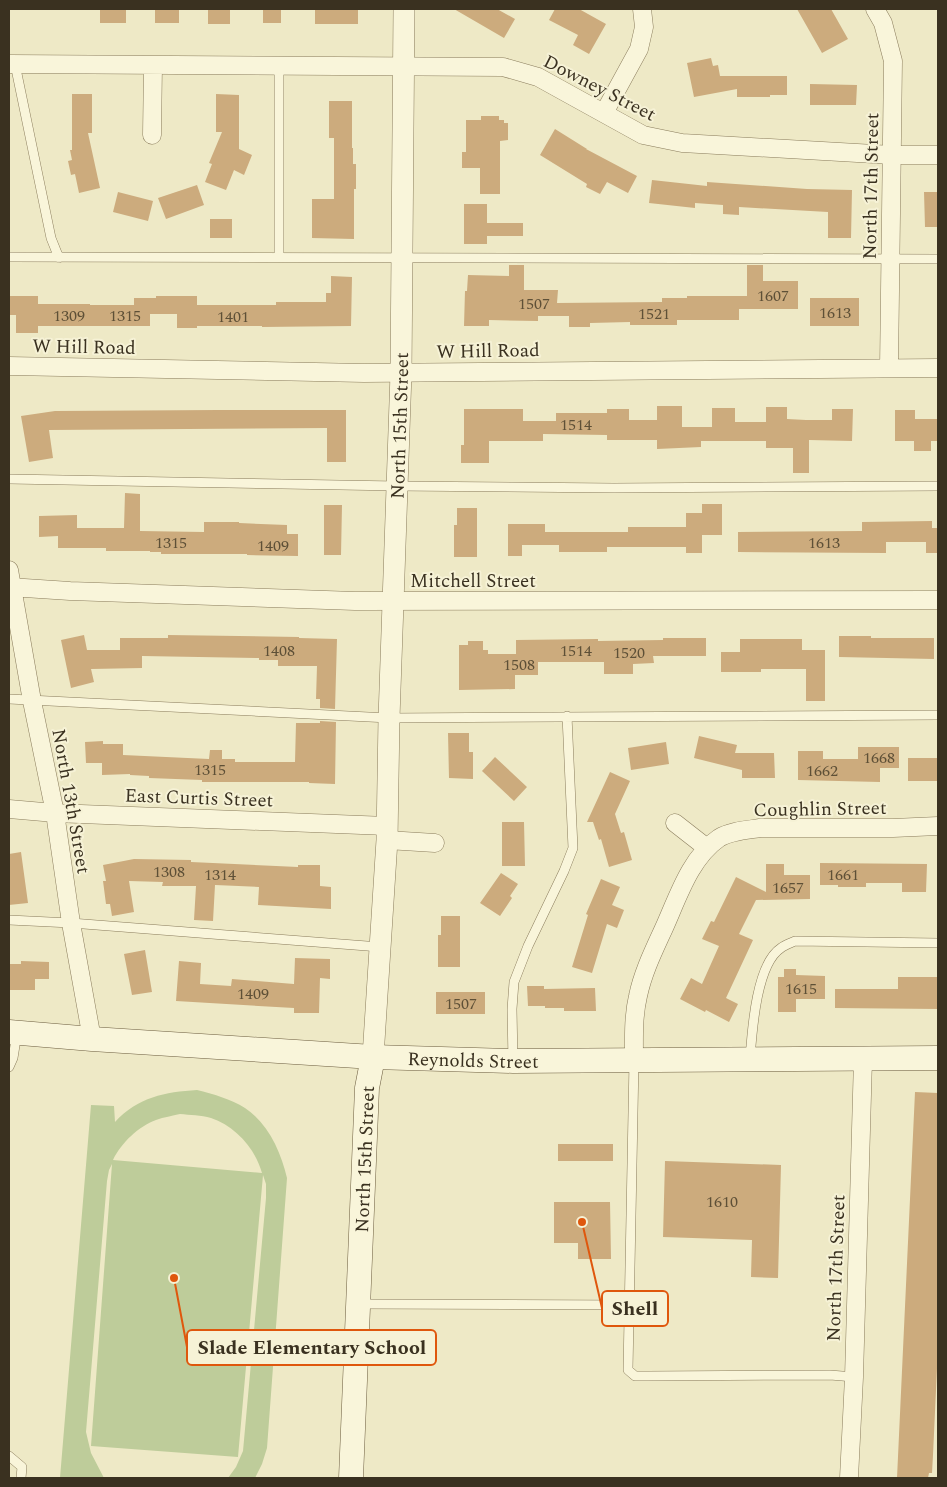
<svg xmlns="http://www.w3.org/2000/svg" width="947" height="1487" font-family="Spectral,serif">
	<rect width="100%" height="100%" fill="#eee9c6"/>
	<path fill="#becc9a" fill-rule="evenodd" d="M197,1090C213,1094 231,1099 245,1108C268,1123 281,1152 287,1178L267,1448L262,1464L255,1478H228L236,1467L243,1451L266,1198V1184L263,1175L238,1457L91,1446L112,1164L109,1170L107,1181L86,1432L91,1453L104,1478H60L91,1105L114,1106L115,1122C138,1097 165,1092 197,1090ZM180,1114C190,1115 201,1115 211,1118C235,1126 255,1148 262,1173L113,1160C121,1143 139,1126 156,1120C164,1117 172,1116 180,1114Z"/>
	<path fill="#ccab7d" d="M100,9H126V23H100Z
		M155,9H179V23H155Z
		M208,9H230V24H208Z
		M263,9H281V23H263Z
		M315,9H358V24H315Z
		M454,9H497L515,19L504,38Z
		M555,9H579L606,24L589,54L573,45L578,35L549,20Z
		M797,9H831L848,39L822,53Z
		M711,58L713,66L718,65L720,76H787V95H770V97H737V89L694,97L687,63Z
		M810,84L857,85L856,105H810Z
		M72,94H92V133H88L100,188L79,193L75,174L71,175L68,161L72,160L70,150H72Z
		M216,94L239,95V149L252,155L244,175L234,170L226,190L205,182L212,164L209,163L222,132H216Z
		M329,101H352V148H353V164H356V189H354V239L312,238V199H334V138H329Z
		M481,116H499V120H504V123H508V140L500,141V194H480V168H462V152H466V120H481Z
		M555,129L587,149H586L637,176L628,193L607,182L600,194L586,187L587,184L540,155Z
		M652,180L707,186V182L807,189L852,190L851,238H828V212L739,207V215L723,214V205L695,203V208L649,203Z
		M197,185L204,205L166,219L158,198Z
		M118,192L153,201L148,221L113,212Z
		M924,192H938V227H925Z
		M464,204H487V223H523V236H487V244H464Z
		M210,219H232V238H210Z
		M509,265H524V290H558L557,303L662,302V298H687V296H747V265H763V281H798V309H739V320H677V325H630V322L590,323V327H569V316H538V321L489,320V326H464L465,291H467L468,275L509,276Z
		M331,276L352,277L351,326L262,327V326H197V328H177V314H150V326H38V333H16V315H9V296H38V304H90V305H134V298H156V296H197V305H276V302H326V293H331Z
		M810,298H859V326H810Z
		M657,406H682V427H712V408H735V422H766V407H787V419L806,420H832V409H853L852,441L809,440V473H793V448H766V441H701V447L657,449V440H607V435L543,434V441H489V463H461V445H464V409H523V421H556V413H607V409H629V420H657Z
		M218,410H346V462H327V428L49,430L53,458L29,462L21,416L55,411Z
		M895,410H915V419H938V441H931V451H914V441H895Z
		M125,493L140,494V531L204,532V522H239V523L287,525V534H298V556L247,555V554H161V552H150V551H106V548H58V536L39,537V516L77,515V528H124Z
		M702,504H722V535H702V553H686V547H607V552H559V545H522V556H508V524H545V532H628V527H686V513H702Z
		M324,505H342L341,555H324Z
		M457,508H477V557H454V525H457Z
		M932,521V528H938V553H926V542H886V553L738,552V532L862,531V522Z
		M84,635L87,650H120V638H168V635L299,637V638L337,639L335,709L320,708V699H316L317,666H278V660H259V658L142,656V668L91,669L94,682L71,688L61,640Z
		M839,636H871V638H934V659L839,657Z
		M663,638H706V656H653L654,663L633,664V674H604V662H538V675H515V689L459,690V645H468V641H483V650H488V654H516V640L598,639V641L663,640Z
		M740,639H802V650H825V701H806V669H761V672H721V652H740Z
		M320,721L336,722L335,784L309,783V782H202V780L149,778V776L130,775V774L102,775V763H86L85,742L103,741V744H123V755L209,759L210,750H222V759H235V762H295L296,723H320Z
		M448,733H469V752H473V779L449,778Z
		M699,736L737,745L735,753H774L775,778H742V770L694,758Z
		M666,742L669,764L631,770L628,748Z
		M858,747H899V768H880V782L798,780V751H823V759H858Z
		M495,757L527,787L514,801L482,771Z
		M908,758H938V781H908Z
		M610,772L630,781L615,814L621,833L624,832L632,860L609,867L601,839L599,840L593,822H587Z
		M502,822H524L525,866H502Z
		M21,852L28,903L9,905V854Z
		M134,859L191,860V862L298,867V865H320V886L331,887V909L258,905L259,887L215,885L213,921L194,920L196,886H162L163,882L129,881L134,912L112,916L110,904H106L103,881H106L103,865Z
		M820,863L927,864L926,892H902V883H866V887H838V885H820Z
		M766,864H784V875H810V899L756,900L739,934L753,940L726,998L738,1004L729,1022L706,1010L705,1012L680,999L691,978L702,984L719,946L702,939L711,921L714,922L736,877L766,892Z
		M501,873L518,884L510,896L512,898L500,916L480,903Z
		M601,879L620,887L612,905L624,910L617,928L607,924L592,973L572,967L588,915L586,914Z
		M441,916H460V967H438V935H441Z
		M145,950L152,992L132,995L124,954Z
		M295,958L330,959V979L320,978L319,1013H294V1008L176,1001L179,961L201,963L200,984L231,986L232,979L294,984Z
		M21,961L49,962V979H35V990H9V964H21Z
		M784,969H796V975L825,976V999H796V1012H778V977H784Z
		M898,977H938V1009L835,1008V989H898Z
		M527,986H544V989L595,988L596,1011H564V1008H545V1006H528Z
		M436,992H485V1014H436Z
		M915,1092L938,1093V1347L933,1455L932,1473H929L928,1478H897Z
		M558,1144H613V1161H558Z
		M665,1161L781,1165L778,1278L751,1277L752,1240L663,1237Z
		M554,1202H610L611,1259H578V1243H554Z"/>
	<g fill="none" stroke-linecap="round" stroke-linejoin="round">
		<g stroke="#8a7c5c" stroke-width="10">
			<path id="service" d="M15,64L51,238L59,258
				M9,257L938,259
				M279,257V66
				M9,479L397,486L614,488L938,486
				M9,699L389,718L938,715
				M9,920L71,923L380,947
				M750,1059C752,1032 756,964 781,948C785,945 791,943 795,941L938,943
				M513,1061L512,1009L514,982L528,946L564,871L573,848L567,716
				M634,1061L628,1370L635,1376H648L830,1375L854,1377
				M9,1067L13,1058L17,1033
				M359,1304L629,1305
				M9,1456L22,1467L21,1478"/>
		</g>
		<g stroke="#8a7c5c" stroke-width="19">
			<path id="minor" d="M875,9L883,23L893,61L889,368
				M9,64L503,67L538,77L643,135L682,143L892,155H938
				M604,113L639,49L644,27L642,9
				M152,135L153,65
				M9,366L364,373L938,368
				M9,570L32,701L55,813L71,923L92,1039
				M9,587L70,591L355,601L938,600
				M9,809L55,813L387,826
				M675,823L707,848
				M387,840L435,843
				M634,1061C634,1039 633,1017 638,996C643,972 654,950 664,928C678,897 690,858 719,838C730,831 747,830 760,828H893L938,826
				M849,1478L854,1377L863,1059"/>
		</g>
		<g stroke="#8a7c5c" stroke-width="22">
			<g id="tertiary">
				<path id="s1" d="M373,1057L387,840L389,718L401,373L404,9"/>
			</g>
		</g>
		<g stroke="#6c5d3f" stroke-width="25">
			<g id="secondary">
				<path id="s2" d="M9,1032L92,1039L373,1057L513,1061L938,1058"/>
				<path id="s3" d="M351,1478L367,1088L373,1057"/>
			</g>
		</g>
		<use href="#service" stroke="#f9f5da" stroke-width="9"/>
		<use href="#minor" stroke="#f9f5da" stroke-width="18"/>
		<use href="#tertiary" stroke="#f9f5da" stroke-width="21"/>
		<use href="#secondary" stroke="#f9f5da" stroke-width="24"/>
	</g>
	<g text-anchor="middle" stroke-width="4" stroke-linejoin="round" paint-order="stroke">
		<g font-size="16" fill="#5e5037">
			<text x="773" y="301">1607</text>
			<text x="534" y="309">1507</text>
			<text x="835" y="318">1613</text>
			<text x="654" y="319">1521</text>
			<text x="69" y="321">1309</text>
			<text x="125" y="321">1315</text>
			<text x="233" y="322">1401</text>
			<text x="576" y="430">1514</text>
			<text x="171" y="548">1315</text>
			<text x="824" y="548">1613</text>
			<text x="273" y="551">1409</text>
			<text x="279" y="656">1408</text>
			<text x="576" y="656">1514</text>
			<text x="629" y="658">1520</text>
			<text x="519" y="670">1508</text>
			<text x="879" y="763">1668</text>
			<text x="210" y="775">1315</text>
			<text x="822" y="776">1662</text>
			<text x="169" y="877">1308</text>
			<text x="220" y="880">1314</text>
			<text x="843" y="880">1661</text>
			<text x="788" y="893">1657</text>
			<text x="801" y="994">1615</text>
			<text x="253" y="999">1409</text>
			<text x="461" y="1009">1507</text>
			<text x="722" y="1207">1610</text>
		</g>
		<g font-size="19" fill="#3a3120" stroke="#f6f2d6">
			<text transform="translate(600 87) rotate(27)" y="7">Downey Street</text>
			<text transform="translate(870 186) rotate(-89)" y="7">North 17th Street</text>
			<text transform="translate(84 346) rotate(1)" y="7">W Hill Road</text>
			<text transform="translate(488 350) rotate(-1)" y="7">W Hill Road</text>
			<text dy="7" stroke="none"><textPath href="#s1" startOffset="632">North 15th Street</textPath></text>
			<text x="473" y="587">Mitchell Street</text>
			<text transform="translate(199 797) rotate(2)" y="7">East Curtis Street</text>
			<text transform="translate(72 801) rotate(80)" y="7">North 13th Street</text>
			<text transform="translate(820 808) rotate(-1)" y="7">Coughlin Street</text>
			<text dy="7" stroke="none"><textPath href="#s2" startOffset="465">Reynolds Street</textPath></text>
			<text dy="7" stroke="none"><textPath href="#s3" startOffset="319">North 15th Street</textPath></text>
			<text transform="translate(835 1268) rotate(-88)" y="7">North 17th Street</text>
		</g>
	</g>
	<path fill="none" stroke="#df570d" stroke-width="2" d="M582 1222L602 1308M174 1278L187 1347"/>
	<g fill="#df570d" stroke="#f6f2d6" stroke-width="2">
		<circle cx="582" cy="1222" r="5"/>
		<circle cx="174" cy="1278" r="5"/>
	</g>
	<g fill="#f6f2d6" stroke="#df570d" stroke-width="2">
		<rect x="602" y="1291" width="66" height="35" rx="5"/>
		<rect x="187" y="1330" width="249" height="35" rx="5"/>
	</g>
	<g font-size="20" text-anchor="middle" font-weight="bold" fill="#3a3120">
		<text x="635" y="1315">Shell</text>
		<text x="312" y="1354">Slade Elementary School</text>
	</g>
	<rect width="947" height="1487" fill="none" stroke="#3a3120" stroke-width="20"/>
</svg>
